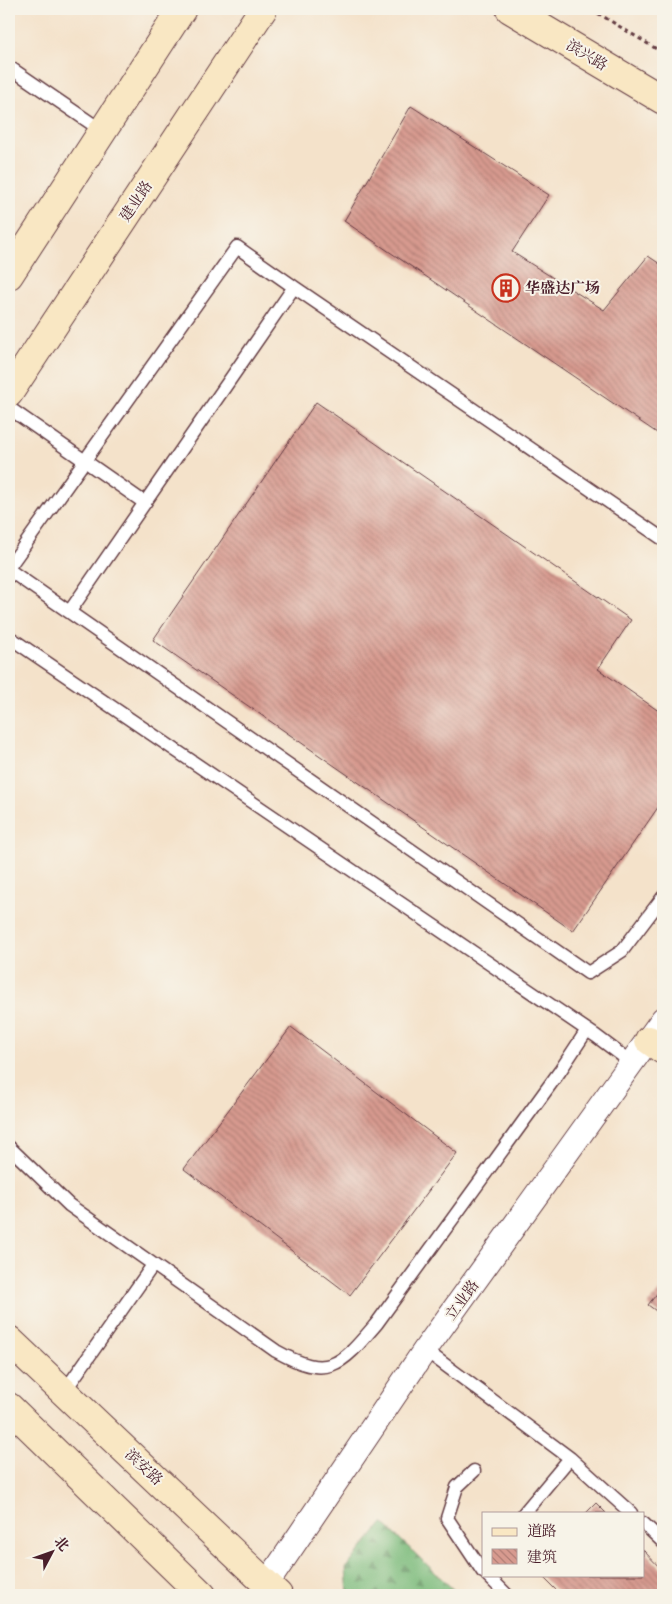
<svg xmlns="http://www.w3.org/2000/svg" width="672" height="1604" font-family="Vollkorn,'Noto Serif SC',serif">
	<defs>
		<pattern id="forest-firs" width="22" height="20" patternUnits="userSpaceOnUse" patternTransform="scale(1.25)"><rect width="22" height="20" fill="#7cbb7c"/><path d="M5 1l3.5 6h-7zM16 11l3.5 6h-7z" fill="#689766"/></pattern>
		<pattern id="building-back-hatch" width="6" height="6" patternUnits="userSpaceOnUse" patternTransform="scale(1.25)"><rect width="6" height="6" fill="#d79a8f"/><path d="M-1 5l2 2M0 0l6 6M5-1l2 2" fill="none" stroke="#b07d75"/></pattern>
	</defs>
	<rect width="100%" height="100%" fill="#f7f3e8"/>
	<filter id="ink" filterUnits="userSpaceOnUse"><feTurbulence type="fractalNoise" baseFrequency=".02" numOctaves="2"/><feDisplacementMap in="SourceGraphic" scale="10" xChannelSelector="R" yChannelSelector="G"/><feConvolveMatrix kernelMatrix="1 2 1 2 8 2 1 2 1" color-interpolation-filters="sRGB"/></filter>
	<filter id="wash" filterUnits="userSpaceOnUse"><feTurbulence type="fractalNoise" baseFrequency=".0096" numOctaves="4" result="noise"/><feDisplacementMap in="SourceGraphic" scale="20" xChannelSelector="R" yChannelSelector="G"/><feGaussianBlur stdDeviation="1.12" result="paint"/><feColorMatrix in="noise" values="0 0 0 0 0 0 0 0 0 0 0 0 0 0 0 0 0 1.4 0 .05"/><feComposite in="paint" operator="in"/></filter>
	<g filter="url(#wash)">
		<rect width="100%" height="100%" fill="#f4e2ca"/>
		<path fill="url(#forest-firs)" stroke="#636d54" d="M383,1523L459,1595H348L346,1568Z"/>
		<g id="blocks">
			<path fill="url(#building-back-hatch)" d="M411,106L549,195L512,252L604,310L648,256L663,266V437L344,221Z
				M316,402L631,620L598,669L663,714V800L573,931L153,640Z
				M291,1027L457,1153L350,1295L184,1169Z
				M663,1286V1316L648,1305Z
				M596,1503L606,1513H586Z
				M643,1550L663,1571V1595H561L541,1575H643Z"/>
		</g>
	</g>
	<g filter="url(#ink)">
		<use href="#blocks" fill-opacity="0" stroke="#643c43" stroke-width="1"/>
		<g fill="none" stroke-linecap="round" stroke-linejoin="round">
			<g stroke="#643c43" stroke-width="15">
				<path id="lane" d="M9,67L101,130
					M9,408L145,503
					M9,567L237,247L294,287
					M9,570L588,973L622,951L663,897
					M70,611L294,287L663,539
					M9,637L596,1036L632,1063
					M9,1147L69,1205L276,1351C330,1381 341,1365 377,1323L560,1071L587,1030
					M425,1350L570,1458L631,1513
					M64,1392L153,1265
					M474,1471L457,1487L447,1518L483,1572
					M524,1513L570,1458
					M643,1523L663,1542
					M487,1575L507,1595"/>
			</g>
			<g stroke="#643c43" stroke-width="26">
				<path id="street" d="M266,1585L425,1350L663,1019"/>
			</g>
			<g stroke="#643c43" stroke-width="30">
				<path id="secondary" d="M510,9L663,100
					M9,275L182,9
					M9,393L263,9
					M649,1040L663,1050
					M9,1340L278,1595
					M9,1407L202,1595"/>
			</g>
			<path stroke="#643c43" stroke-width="3" stroke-dasharray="4 4" stroke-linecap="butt" d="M591,9L663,53"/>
			<use href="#lane" stroke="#fff" stroke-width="12"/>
			<use href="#street" stroke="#fff" stroke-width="24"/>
			<use href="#secondary" stroke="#f9e7c3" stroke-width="28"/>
		</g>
	</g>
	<defs>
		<g id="building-ring" transform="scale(1.4375)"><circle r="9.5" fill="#f7f3e8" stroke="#c8321e" stroke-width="1.5"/><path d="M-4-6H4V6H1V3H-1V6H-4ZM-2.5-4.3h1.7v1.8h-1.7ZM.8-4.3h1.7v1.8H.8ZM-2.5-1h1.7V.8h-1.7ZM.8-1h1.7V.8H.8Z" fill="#c8321e"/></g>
	</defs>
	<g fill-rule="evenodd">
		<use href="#building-ring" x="506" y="288"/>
	</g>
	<g text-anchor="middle" stroke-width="4" stroke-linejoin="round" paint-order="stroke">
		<g font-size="15" fill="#4a1f2b" stroke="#f7f3e8">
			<text transform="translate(587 55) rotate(31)" y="5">滨兴路</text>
			<text transform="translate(136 201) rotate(-56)" y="5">建业路</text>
			<text transform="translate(462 1300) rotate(-54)" y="5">立业路</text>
			<text transform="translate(144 1467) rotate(43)" y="5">滨安路</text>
		</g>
		<g font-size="15" font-weight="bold" fill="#4a1f2b" stroke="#f7f3e8" text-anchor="start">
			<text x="525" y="293">华盛达广场</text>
		</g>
	</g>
	<rect width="672" height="1604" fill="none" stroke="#f7f3e8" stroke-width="30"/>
	<rect x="482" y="1512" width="162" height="65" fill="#f7f3e8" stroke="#b29e9c"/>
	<rect x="492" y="1528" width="25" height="8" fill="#f9e7c3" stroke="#b29e9c"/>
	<text x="527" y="1536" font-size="15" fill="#4a1f2b">道路</text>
	<rect x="492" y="1549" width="25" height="15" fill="url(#building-back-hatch)" stroke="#b29e9c"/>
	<text x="527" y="1562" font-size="15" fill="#4a1f2b">建筑</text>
	<g transform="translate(52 1552) rotate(49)" stroke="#f7f3e8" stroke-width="4" paint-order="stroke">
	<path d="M0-4L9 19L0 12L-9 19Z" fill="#4a1f2b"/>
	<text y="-8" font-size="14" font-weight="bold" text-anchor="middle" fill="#4a1f2b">北</text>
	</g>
</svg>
